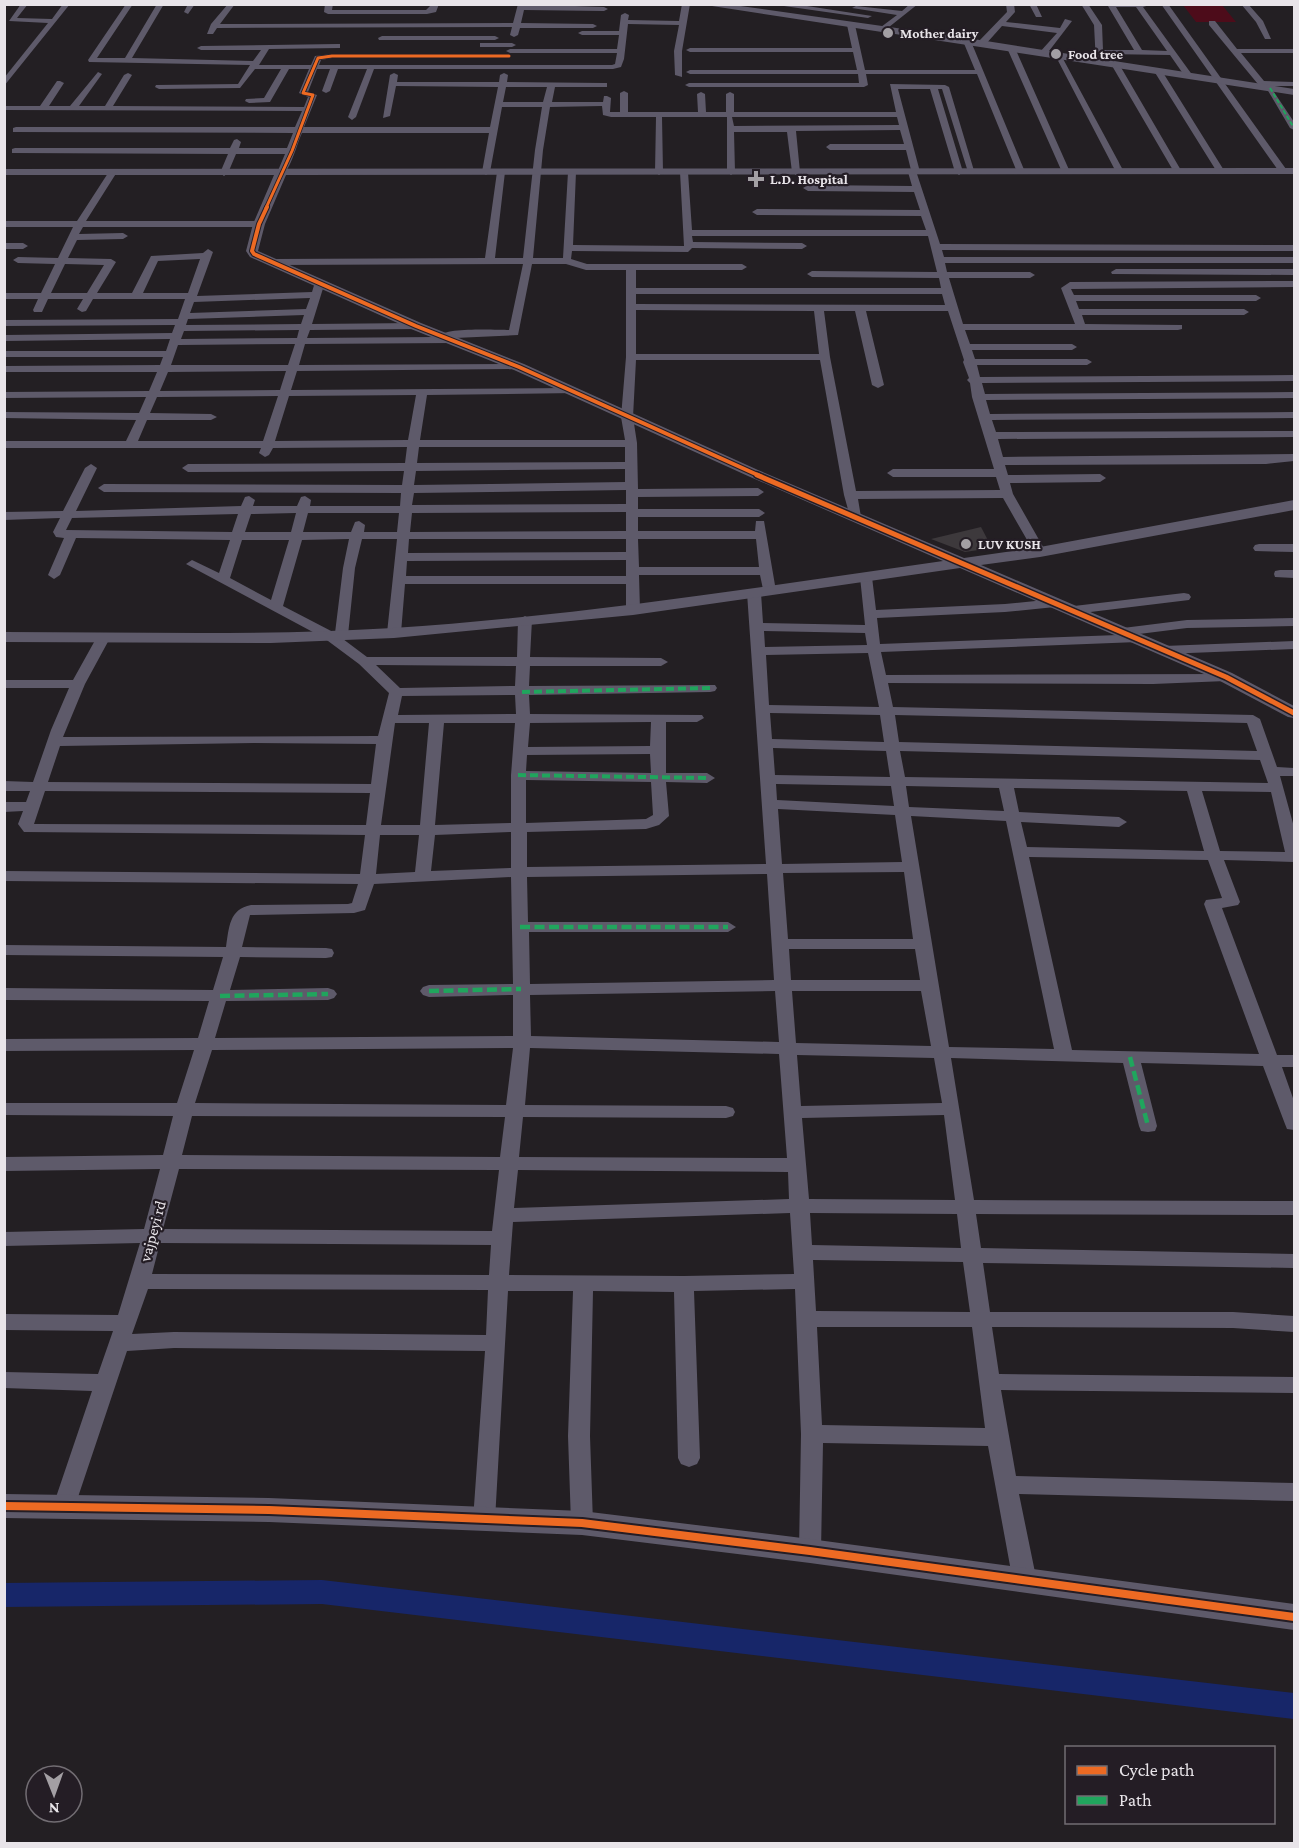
<svg xmlns="http://www.w3.org/2000/svg" width="1299" height="1848" font-family="'Crimson Pro',serif">
	<rect width="100%" height="100%" fill="#231f23"/>
	<path fill="#4d0c1a" d="M1183,5H1222L1236,22H1196Z"/>
	<g fill="none" stroke-linecap="round" stroke-linejoin="round">
		<path fill="#172669" fill-rule="evenodd" d="M322,1580L1294,1693V1719L322,1604L4,1607V1583Z"/>
	</g>
	<path fill="#3d393c" d="M981,527L992,548L965,552L931,539Z"/>
	<g fill="none" stroke-linecap="round" stroke-linejoin="round">
		<path fill="#5e5a6a" fill-rule="evenodd" d="M21,4H28L17,18L52,19L63,4H70L4,86V78L48,23L9,21Z
			M126,4H133L97,58H125L157,4H164L132,58L253,61L261,50H201L197,48L201,46L337,44H340V48L269,49L259,65H311L315,56L332,54H502L506,56L502,58H332L321,60L319,65H612L615,64L617,53H510L506,51L510,49H617L619,35H582L578,33L582,31H619L621,15L625,13L629,15L628,20L679,21L682,4H690L682,51V77L675,75L674,51L679,25L628,24L624,59L621,67L613,69H374L356,117L352,120L348,117L367,69H338L330,91L326,93L322,91L330,69H317L308,92L317,95L304,127H490L498,87L396,86L390,116L383,118L390,75L394,73L398,75L397,82H499L500,75L504,73L508,75L507,82L604,83H607V87H555L552,102H603L604,96H607L611,98L610,112H620V93L624,91L628,93V112H698L697,94L701,92L705,94L706,112H726V94L730,92L734,94V112H896L890,84L945,85L949,87L975,174L968,172L942,89H938L963,172L959,175L955,172L930,89H898L920,172L917,174L940,244L1294,245V251L942,250L944,257H1294V263H945L947,272H1030L1035,275L1030,278H949L963,324H1075L1061,288L1070,282L1294,281V287L1071,289L1074,295H1256L1261,298L1256,301H1076L1079,309H1244L1249,312L1244,315H1082L1085,324L1182,325V329L1178,330H965L970,344H1072L1077,347L1072,350H972L975,359H1087L1092,362L1087,365H977L980,377L1294,375V381L982,383L985,394L1294,392V398L986,400L990,414L1294,412V418L992,420L996,432L1294,431V437L998,439L1003,457L1294,454V461L1266,464L1005,465L1008,475L1100,474L1106,478L1100,482L1010,483L1013,494L1046,552L1040,556L1034,552L1003,498L858,499L861,517L859,520H851L844,495L820,360H636L633,417L637,443L638,489L758,488L764,492L758,496L638,497V509H759L765,513L759,517H638V531H755L756,521H764L776,591L774,594H764L760,575H639L640,610L633,614L626,610V584H405L401,633L394,637L387,633L397,539H362L355,568L348,635L343,639L367,657H517L518,620L525,616L532,620L530,657L661,658L668,662L661,666H530L529,686L715,685L717,688L715,691L710,692L529,695L530,714L702,715L704,718L697,722H666V773H707L715,778L707,783L666,782L669,816L659,825L646,829L527,832V867L766,864L747,593L749,590H759L761,593L763,623L865,625L860,577L866,573L872,577L876,610L1005,604L1055,599L1062,603L1055,607L1005,612L877,618L880,644L1118,635L1116,632L1118,629L1123,628L1187,620L1294,618V626L1187,628L1139,634L1145,638L1138,642L881,652L886,675L1231,674L1233,677L1231,680L1226,681L1153,684L888,683L893,707L1253,715L1260,719L1277,767L1294,768V776H1280L1294,827V862L1224,860L1240,902L1238,905L1222,908L1277,1055H1294V1067H1282L1294,1101V1130L1287,1129L1285,1124L1263,1066L1141,1063L1157,1126L1155,1131L1148,1132L1141,1131L1139,1126L1123,1063L951,1058L974,1200L1294,1201V1215L976,1214L981,1248L1294,1254V1268L983,1263L990,1312H1233L1294,1316V1332L1233,1328L992,1327L999,1374L1294,1377V1393L1001,1390L1016,1476L1294,1483V1501L1019,1494L1037,1582L1033,1589L1025,1592L1017,1589L1013,1582L988,1446L823,1443L821,1551L818,1558L810,1561L802,1558L799,1551L801,1434L795,1289L694,1291L700,1458L697,1464L689,1467L681,1464L678,1458L674,1292L593,1291L590,1436L593,1523L590,1530L582,1532L574,1530L571,1523L568,1436L573,1291H508L495,1520L492,1527L484,1529L476,1527L473,1520L485,1351L174,1348L127,1351L75,1506L72,1513L64,1515L56,1513L53,1506L92,1391L4,1388V1372L98,1374L113,1331L4,1330V1314L118,1315L140,1243L4,1246V1232L144,1229L160,1169L4,1171V1157L163,1155L173,1116L4,1115V1103H177L194,1050L4,1051V1039L198,1038L209,1001L4,1000V988L213,990L223,957L4,955V945L226,947C229,928 229,909 251,905L348,904L352,903L358,884L4,881V871L360,874L365,835L24,832L18,824L23,811L4,812V802H26L30,791H4V781L33,782L51,730L69,688H4V680H73L98,635H108L110,638L85,684L63,737L378,736L389,693L359,664L324,638L186,564L192,560L219,573L230,540L76,538L60,575L54,579L48,575L64,538L56,537L53,532L60,518L4,520V512L63,511L85,468L91,464L97,468L76,511L241,506L245,497L249,496L255,500L253,506H297L301,497L305,496L311,500L310,506H400L401,493L104,492L98,488L104,484L402,485L404,471L188,472L182,468L188,464L405,463L407,447L273,448L269,455L265,457L259,453L261,448H4V441H126L136,420L4,418V412L139,413L146,397L4,398V392L149,391L157,372H4V366L160,365L163,357H4V351H166L170,339L4,341V335L172,333L175,325L4,326V320L178,319L185,299H93L86,311L82,312L77,309L83,299H48L42,312H34L33,310L38,299H4V293H41L55,264L18,263L13,260L18,257L58,258L73,227H4V221H77L110,170L113,169L117,172L86,221H259L264,224L259,227H83L79,234L123,233L128,236L123,239L77,240L68,258L111,259L116,262L97,293H132L151,256L203,253L208,249L213,252L197,296L312,292L315,282L320,279L325,282L312,324L416,323L421,326L416,329L310,330L307,338L438,337C444,327 496,330 509,330L523,264L274,265L269,262L274,259L485,258L497,172L501,169L505,172L495,258H523L535,150L542,107H502L490,172L486,175L482,172L489,133H302C297,143 291,170 281,176L277,173L285,154H236L228,173L224,176L220,173L228,154L12,153V149L15,148H230L234,140L237,139L241,142L239,148H287L293,133L13,132V128L16,127H295L302,111L4,110V106H40L57,81H60L64,83L49,106H70L98,72L102,74L79,106H105L124,75L128,73L132,75L113,106L304,107L308,97L299,93L309,69H289L270,102L249,103L245,101L246,99L264,98L281,69H255L240,88L159,89L155,87L156,85L238,84L250,65L89,62L88,60ZM506,87H547L543,102H503ZM602,106L603,115L611,117H656L655,172L659,175L663,172L662,117H727V172L731,175L735,172L734,132H787L792,172L796,175L800,172L796,131L900,130L904,144H830L826,147L830,150H906L911,170L908,172L912,186L808,185L803,188L808,191L914,192L920,210L757,209L752,212L757,215L921,216L926,230H692L688,172L684,169L680,172L684,246L573,245L576,172L572,169L568,172L563,258H533L543,150L550,107ZM732,117H897L899,125L734,126ZM692,236H928L937,272L812,271L807,274L812,277L939,278L941,288H636V270H742L747,267L742,264H587L571,259L572,251L688,252L692,248L802,249L807,246L802,243L693,242ZM200,259L188,293H143L158,261ZM65,264L104,265L87,293H51ZM532,264H566L586,270H626V357L621,417L625,440H420L427,395L575,393L577,391L571,388L291,390L297,371L523,369L524,367L519,364L299,365L305,344L452,343L457,340L455,338L518,335ZM636,294H942L945,305L636,304ZM310,298L306,309L190,313L194,302ZM636,310L814,311L819,354H636ZM824,311H855L872,385L878,388L884,385L866,311H948L964,360L963,362L969,378L967,380L970,383L972,397L994,469H893L887,473L893,477H996L1000,490L856,491L830,357ZM304,315L301,324L186,325L188,319ZM299,330L297,338L181,339L184,331ZM295,344L288,365H171L178,345ZM286,371L280,390L160,391L168,372ZM416,395L408,440L275,441L289,396ZM278,396L263,441H138L147,420H211L217,417L211,414L150,413L157,397ZM419,447H625V462L417,463ZM625,469V482L414,485L416,471ZM626,490V504L412,505L414,493ZM626,512V531L410,532L412,513ZM296,513L291,532H245L251,514ZM308,513H399L397,532H364L365,525L359,521L355,522L351,532H303ZM238,514L232,532L66,530L72,518ZM349,539L343,568L335,633L283,606L302,540ZM409,539H626V552L408,553ZM638,539H756L759,567H639ZM242,540H289L271,600L230,578ZM626,560V576H406L407,561ZM764,631L865,633L867,645L765,647ZM868,653L879,707L769,705L766,655ZM376,665L516,666L515,686L400,688ZM515,695L516,714L398,715L402,696ZM770,713L880,715L884,742L772,739ZM895,715L1247,723L1257,751L899,742ZM651,722L650,746L528,747L530,723ZM395,723H429L420,825H381ZM444,723H515L511,775V823L435,825ZM254,743L376,744L371,784L48,782L60,746ZM773,748L886,751L890,777L775,775ZM900,751L1260,760L1268,783L905,777ZM650,754L651,773L526,771L527,755ZM526,780L651,782L653,815L646,819L526,823ZM776,784L891,786L894,806L777,800ZM906,786L999,788L1004,811L909,807ZM1014,788L1187,791L1204,851L1027,847L1021,822L1119,827L1127,822L1119,817L1019,812ZM45,791L370,793L366,825L34,824ZM1202,791L1271,792L1285,852L1220,851ZM778,809L895,815L902,862L782,864ZM911,816L1006,821L1054,1049L949,1047ZM511,832V868L431,871L435,835ZM380,835H419L415,872L376,874ZM1029,857L1208,860L1222,898L1206,900L1204,904L1259,1054L1072,1050ZM904,872L913,939H788L783,873ZM767,874L774,980L530,984L529,932H728L736,927L728,922H528L527,877ZM511,877L513,984L429,985L423,987L420,991L423,995L429,997L513,995V1036L215,1038L226,1001L328,1000L334,998L337,994L334,990L328,988L230,990L240,957L326,958L332,957L334,953L332,949L326,948L242,947L250,915L354,913L365,910L374,884ZM789,949H915L920,980H791ZM775,991L779,1042L531,1036L530,995ZM792,991H921L931,1046L796,1043ZM513,1048L506,1105L195,1103L212,1050ZM530,1048L779,1054L787,1158L519,1157L523,1117L726,1118L733,1116L735,1112L733,1108L726,1106L525,1105ZM797,1055L934,1058L942,1103L801,1106ZM944,1115L955,1200L809,1199L802,1118ZM192,1116L505,1117L500,1157L182,1155ZM179,1169L499,1170L492,1231L163,1229ZM518,1170L788,1172L789,1199L514,1208ZM790,1213L794,1274L684,1276L509,1275L513,1222ZM810,1213L957,1214L961,1248L812,1245ZM160,1243L491,1245L489,1275L152,1274ZM813,1260L963,1262L970,1312L816,1311ZM148,1289L488,1290L486,1335L174,1332L132,1334ZM817,1327H972L985,1428L822,1425Z
			M188,4H195L188,14L184,12Z
			M228,4H235L220,24L513,23L518,4L604,7L608,9L604,11L524,10L521,23L593,24L597,26L593,28H520L518,35L514,37L510,35L512,27L217,28L213,34H207L211,24Z
			M325,4H333L332,10H426L432,4H439L436,12L427,14H328L324,12Z
			M770,4H794L872,16L868,18Z
			M910,4H918L884,31L881,27L897,15L852,8L856,6L902,11Z
			M1006,4H1014L1015,12L1006,22L1060,28L1065,19L1072,21L1046,55L1039,53L1057,33L1002,26L985,45H979V41L1007,12Z
			M1029,4H1036L1042,17H1036Z
			M1081,4H1088L1102,25L1103,50H1134L1108,6L1093,4H1153L1143,7L1193,76L1186,78L1170,55L1103,54L1102,63H1096L1094,25ZM1116,7H1136L1167,51L1142,50Z
			M1161,4H1168L1286,169V173H1280Z
			M1241,4H1248L1263,21L1271,39H1265L1256,22Z
			M1209,21H1215L1237,49H1294V53H1241L1264,81L1294,82V86H1270L1294,122V130L1290,128L1267,89H1262L1209,25Z
			M851,23L855,25L865,70H975L963,41L970,39L1025,172L1024,174L1017,172L977,74H866L868,85L864,87H689L685,85L689,83H859L858,74H690L686,72L690,70H857L853,52H690L686,50L690,48H852L847,25Z
			M382,36H495L499,38L495,40H379L378,38Z
			M483,43H512L516,45L512,47H480V43Z
			M1011,46L1015,48L1070,172L1069,174L1062,172L1007,48Z
			M1054,53L1061,55L1124,172L1123,174L1116,172Z
			M1112,62L1119,64L1182,172L1181,174L1174,172L1111,64Z
			M1158,69L1162,71L1225,172L1224,174L1217,172L1154,71Z
			M4,243H23L28,246L23,249H4Z
			M1116,269H1294V275L1112,274L1111,272Z
			M1259,544H1294V552L1255,551L1253,548L1255,545Z
			M1280,570H1294V578L1275,577L1274,574L1275,571Z
			M1184,593L1189,594L1191,597L1189,600L1074,614L1067,610L1074,606Z
			M1294,641V649L1164,654L1157,650L1164,646Z"/>
		<path fill="#5e5a6a" fill-rule="evenodd" d="M699,4H726L967,38L1294,89V95Z
			M1294,168V174L286,175L265,224L258,251L421,323L524,364L758,470L964,558L1040,547L1294,500V510L1040,557L981,565L1232,673L1294,706V718L1288,717L1220,681L960,568L633,615L394,638L271,643L4,642V632C134,632 264,636 393,628C577,616 760,587 943,561L748,476L514,370L411,329L250,257L246,251L253,224L274,175H4V169Z
			M4,1494L269,1498L582,1511L810,1539L1294,1604V1630L810,1563L582,1535L269,1522L4,1518Z"/>
		<path stroke="#20a55d" stroke-width="2" stroke-dasharray="4.5 2" stroke-linecap="butt" d="M1270,88L1294,128"/>
		<path stroke="#20a55d" stroke-width="4" stroke-dasharray="8 4" stroke-linecap="butt" d="M522,692L710,688
			M518,775L707,778"/>
		<path stroke="#20a55d" stroke-width="4.5" stroke-dasharray="10 4.5" stroke-linecap="butt" d="M520,927H728
			M429,991L521,989
			M220,996L328,994
			M1130,1057L1148,1126"/>
		<g stroke="#241d25" stroke-width="4.5">
			<path id="cycleway-far3" d="M266,208L292,151L313,95L303,93L318,58L332,56H509"/>
		</g>
		<g stroke="#241d25" stroke-width="6">
			<path id="cycleway-far2" d="M267,207L259,224L252,251L254,254L416,326L519,367L760,476"/>
		</g>
		<g stroke="#241d25" stroke-width="8">
			<path id="cycleway-far1" d="M757,475L1226,677L1294,713"/>
		</g>
		<g stroke="#241d25" stroke-width="12">
			<path id="cycleway" d="M4,1506L269,1510L582,1523L810,1551L1294,1617"/>
		</g>
		<use href="#cycleway-far3" stroke="#ed6a23" stroke-width="3"/>
		<use href="#cycleway-far2" stroke="#ed6a23" stroke-width="4"/>
		<use href="#cycleway-far1" stroke="#ed6a23" stroke-width="5"/>
		<use href="#cycleway" stroke="#ed6a23" stroke-width="8"/>
	</g>
	<g fill="#a39fa4" stroke="#241d25" stroke-width="2">
		<circle cx="888" cy="33" r="6"/>
		<circle cx="1056" cy="54" r="6"/>
		<path d="M753 170h6v6h6v6h-6v6h-6v-6h-6v-6h6z"/>
		<circle cx="966" cy="544" r="6"/>
	</g>
	<g text-anchor="middle" stroke-width="4.5" stroke-linejoin="round" paint-order="stroke">
		<g font-size="14" font-weight="bold" fill="#e8e4e9" stroke="#241d25" text-anchor="start">
			<text x="900" y="38">Mother dairy</text>
			<text x="1068" y="59">Food tree</text>
			<text x="770" y="184">L.D. Hospital</text>
			<text x="978" y="549">LUV KUSH</text>
		</g>
		<g font-size="16" fill="#e8e4e9" stroke="#241d25">
			<text transform="translate(152 1231) rotate(-75)" y="6">vajpeyi rd</text>
		</g>
	</g>
	<rect width="1299" height="1848" fill="none" stroke="#e8e4e9" stroke-width="12"/>
	<rect x="1065" y="1746" width="210" height="78" fill="#241d25" stroke="#726d73" stroke-width="1.5"/>
	<rect x="1077" y="1766" width="30" height="9" fill="#ed6a23" stroke="#726d73" stroke-width="1.5"/>
	<text x="1119" y="1776" font-size="18" fill="#e8e4e9">Cycle path</text>
	<rect x="1077" y="1796" width="30" height="9" fill="#20a55d" stroke="#726d73" stroke-width="1.5"/>
	<text x="1119" y="1806" font-size="18" fill="#e8e4e9">Path</text>
	<g transform="translate(54 1794) rotate(179)"><circle r="28" fill="#241d25" stroke="#726d73" stroke-width="1.5"/>
	<path d="M0-4.5L10 22L0 15L-10 22Z" fill="#a39fa4"/>
	<text y="-9" font-size="16" font-weight="bold" text-anchor="middle" fill="#e8e4e9">N</text>
	</g>
</svg>
